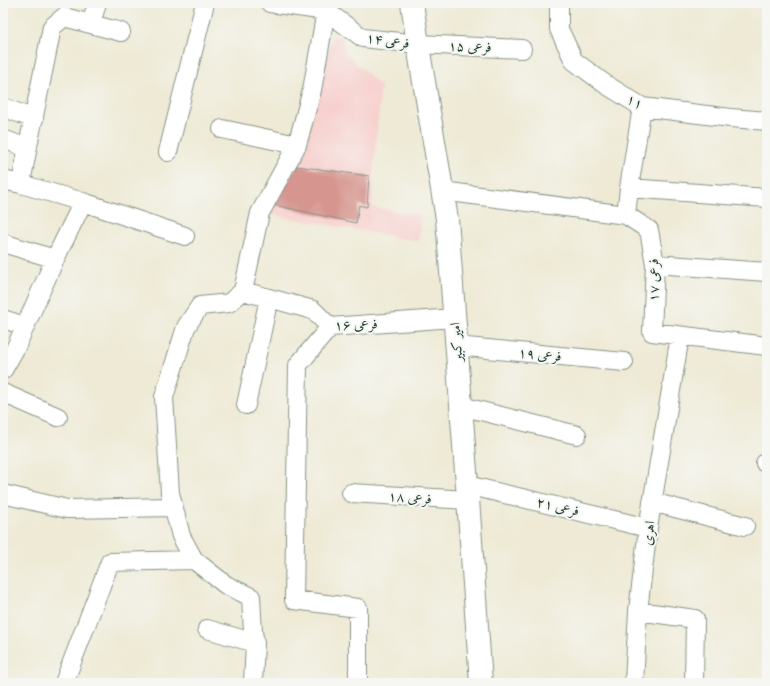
<svg xmlns="http://www.w3.org/2000/svg" width="770" height="686" font-family="'IM FELL DW Pica',Amiri,serif">
	<rect width="100%" height="100%" fill="#f6f6f2"/>
	<filter id="ink" filterUnits="userSpaceOnUse"><feTurbulence type="fractalNoise" baseFrequency=".025" numOctaves="2"/><feDisplacementMap in="SourceGraphic" scale="8" xChannelSelector="R" yChannelSelector="G"/><feConvolveMatrix kernelMatrix="1 2 1 2 8 2 1 2 1" color-interpolation-filters="sRGB"/></filter>
	<filter id="wash" filterUnits="userSpaceOnUse"><feTurbulence type="fractalNoise" baseFrequency=".012" numOctaves="4" result="noise"/><feDisplacementMap in="SourceGraphic" scale="16" xChannelSelector="R" yChannelSelector="G"/><feGaussianBlur stdDeviation="0.9" result="paint"/><feColorMatrix in="noise" values="0 0 0 0 0 0 0 0 0 0 0 0 0 0 0 0 0 1.4 0 .05"/><feComposite in="paint" operator="in"/></filter>
	<g filter="url(#wash)">
		<rect width="100%" height="100%" fill="#eeead5"/>
		<path fill="#f7d0ce" d="M333,36H342L346,54L381,86L373,176L372,207L421,215L418,241L267,214L274,205L297,166Z"/>
		<g id="blocks">
			<path fill="#d6958f" d="M297,166L369,176L367,207L359,205L356,223L274,205Z"/>
		</g>
	</g>
	<g filter="url(#ink)">
		<use href="#blocks" fill-opacity="0" stroke="#869484" stroke-width="1"/>
		<g fill="none" stroke-linecap="round" stroke-linejoin="round">
			<g stroke="#869484" stroke-width="20">
				<path id="minor" d="M270,3L326,11L363,38L418,44L522,49
					M559,3V29L574,61L605,84L642,107L731,118L767,121
					M91,24L97,3
					M121,32L64,17L52,27C42,79 30,132 21,184L83,202L185,236
					M3,107L34,119
					M222,129L297,145
					M3,139L27,148
					M168,152L205,3
					M3,180L21,184
					M629,188L767,198
					M442,191L626,215L649,230L655,264L652,332L767,346
					M626,215L629,188L642,107
					M3,243L55,259
					M655,264L767,272
					M243,291L313,310L330,327L454,318
					M3,319L25,326
					M330,327L298,365L294,600L358,608V683
					M680,336L648,528L638,611L695,619L694,683
					M456,346L624,362
					M3,370L16,347L55,259L83,202
					M3,393L58,417
					M246,405L269,298
					M461,406L577,435
					M765,463L767,464
					M467,485L648,528
					M351,493L468,500
					M3,494L67,509L174,507
					M652,502L745,526
					M207,629L255,643
					M64,683L110,562L194,560
					M253,683L255,643L253,632L251,597L226,585L194,560L181,536L170,493L164,397L186,327L200,306L229,303L243,291L260,213L297,145L312,90L326,11
					M634,683L638,611"/>
			</g>
			<g stroke="#869484" stroke-width="24">
				<path id="secondary" d="M412,3L420,58L447,219L467,485L481,683"/>
			</g>
			<use href="#minor" stroke="#fff" stroke-width="18"/>
			<use href="#secondary" stroke="#fff" stroke-width="22"/>
		</g>
	</g>
	<g text-anchor="middle" stroke-width="4" stroke-linejoin="round" paint-order="stroke">
		<g font-size="14" fill="#1f3d34" stroke="#f6f6f2">
			<text transform="translate(388 40) rotate(8)" y="5">فرعی ۱۴</text>
			<text transform="translate(470 46) rotate(2)" y="5">فرعی ۱۵</text>
			<text transform="translate(635 101) rotate(27)" y="5">۱۱</text>
			<text transform="translate(653 280) rotate(-90)" y="5">فرعی ۱۷</text>
			<text transform="translate(356 324) rotate(-2)" y="5">فرعی ۱۶</text>
			<text transform="translate(456 342) rotate(-94)" y="5">امیر کبیر</text>
			<text transform="translate(540 354) rotate(5)" y="5">فرعی ۱۹</text>
			<text transform="translate(410 497) rotate(4)" y="5">فرعی ۱۸</text>
			<text transform="translate(558 506) rotate(13)" y="5">فرعی ۲۱</text>
			<text transform="translate(648 533) rotate(-82)" y="5">اهری</text>
		</g>
	</g>
	<rect width="770" height="686" fill="none" stroke="#f6f6f2" stroke-width="16"/>
</svg>
